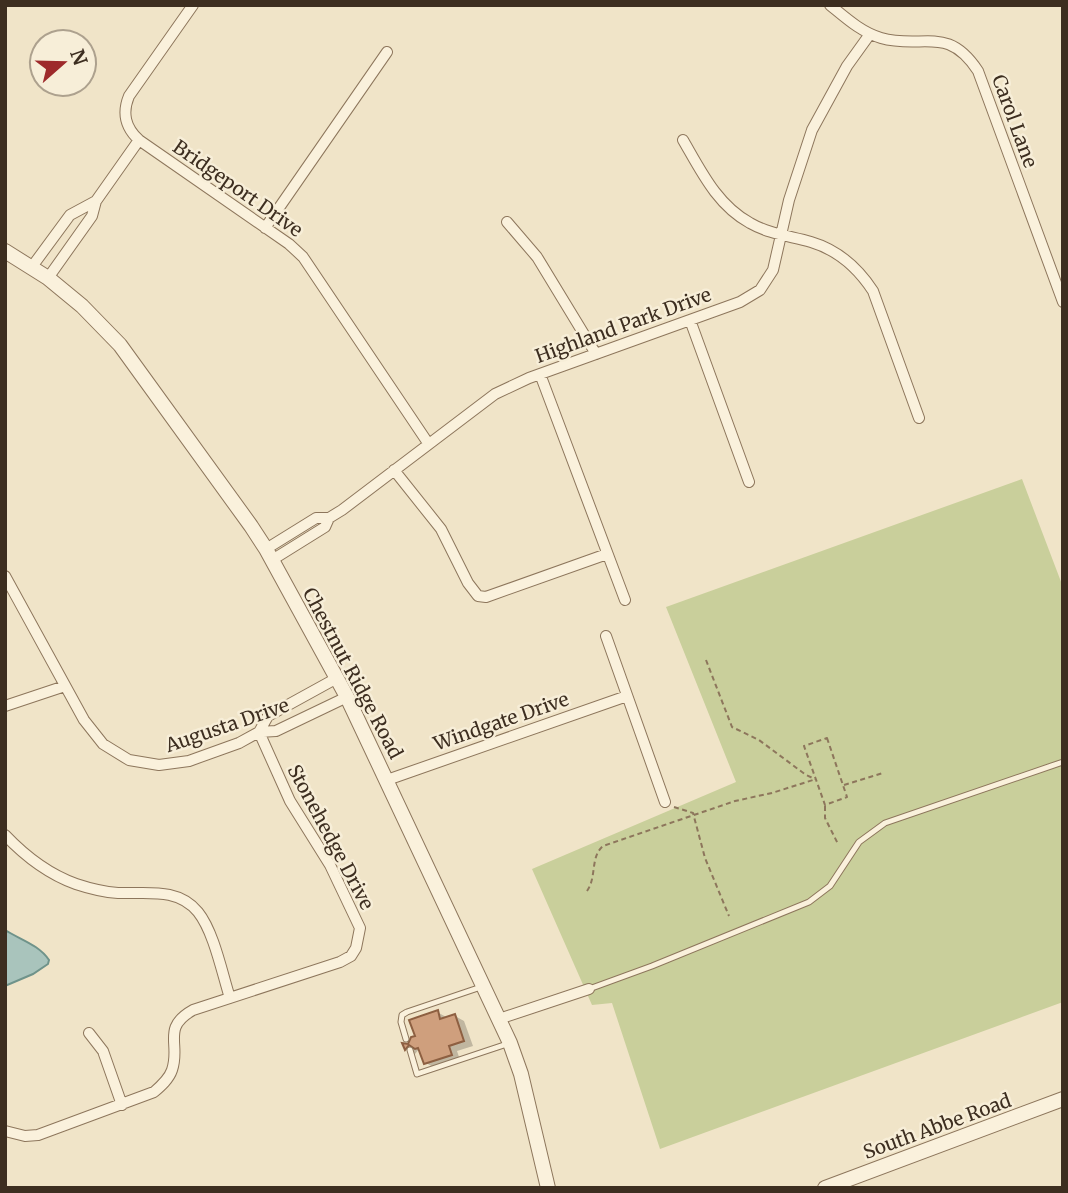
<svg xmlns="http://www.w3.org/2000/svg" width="1068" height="1193" font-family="Merriweather,serif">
	<rect width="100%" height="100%" fill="#f0e4c8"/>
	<path fill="#c9cf9b" d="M1022,479L1063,587V1002L660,1149L612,1003L592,1005L532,869L736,782L666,607Z"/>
	<path fill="#a9c4bc" stroke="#6f938a" stroke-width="2" d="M5,930C21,940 39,945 49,960L48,964L33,974L5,986Z"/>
	<path fill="#0003" d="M437,1012L448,1018L455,1016L464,1021L473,1046L457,1051L460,1060L435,1068L426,1063L419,1049L415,1054L406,1049L405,1045L409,1046L412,1039L417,1037Z"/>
	<path fill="#cf9f7d" stroke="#8d5f41" stroke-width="2" d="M438,1010L440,1019L455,1014L464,1041L449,1046L452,1055L424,1064L418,1048L415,1049L409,1045L405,1050L402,1043L408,1044L411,1037L415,1036L409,1020Z"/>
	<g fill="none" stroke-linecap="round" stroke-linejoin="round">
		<g stroke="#8d765c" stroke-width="7">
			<path id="service" d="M589,989L652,966L809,902L830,886L859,842L885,823L1063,762
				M406,1039L401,1022L402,1015L407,1012L481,987
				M410,1050L417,1074L507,1044"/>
		</g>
		<g stroke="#8d765c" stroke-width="12">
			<path id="minor" d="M193,5L129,96C122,113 125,127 139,140L289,244L303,257L428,443
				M830,5C846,18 861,32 881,38C923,50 947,24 978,71L1063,302
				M683,140C701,171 717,205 750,223C769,234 790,236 811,242C838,250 858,268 873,291L919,418
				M507,222L537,257L596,354
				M265,228L387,52
				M31,268L70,215L96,201
				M48,278L92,216L96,201L139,140
				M690,320L749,482
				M540,374L625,600
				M394,470L441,529L468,583L478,596L486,597L607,554
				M266,549L316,518H329L342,510L495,394L529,378L740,302L760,290L773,270L789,200L812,130L847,66L870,34
				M272,560L325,527L329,518
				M5,576L84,720L103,744L129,760L159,765L189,761L239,743L259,732L276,731L347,697
				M606,636L665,802
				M5,706L65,686
				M259,732L268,716L337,678
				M387,780L627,696
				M5,835C25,856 48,874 76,884C88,888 104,892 118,893C146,894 178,887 198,912C214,932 222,973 230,998
				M499,1019L589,989
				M89,1033L103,1051L122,1105
				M5,1131L25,1136L38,1135L154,1092C161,1086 169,1079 172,1070C181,1044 161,1028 193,1010L340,962L351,956L356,948L360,928L330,865L290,801L259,732"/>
		</g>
		<g stroke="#8d765c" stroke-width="16">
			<path id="tertiary" d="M5,251L48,278L82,306L120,345L251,526L266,549L347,697L510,1043L521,1074L548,1188
				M825,1188L1063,1099"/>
		</g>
		<path stroke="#8d765c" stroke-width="2" stroke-dasharray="5 3.5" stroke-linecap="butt" d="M706,660L732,727L759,740L806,775L815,779
			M827,738L847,797L825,805L804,746Z
			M844,785L883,773
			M825,806V818L838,844
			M674,807L693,813L705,858L729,916
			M587,891C597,877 590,857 603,846L735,801L772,793L816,779"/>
		<use href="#service" stroke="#faf1dc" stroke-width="5"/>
		<use href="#minor" stroke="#faf1dc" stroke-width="10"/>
		<use href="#tertiary" stroke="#faf1dc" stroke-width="14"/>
	</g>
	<g text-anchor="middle" stroke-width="5" stroke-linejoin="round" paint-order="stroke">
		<g font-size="19" fill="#3d2e20" stroke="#f7eed8">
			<text transform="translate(1015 121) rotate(70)" y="7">Carol Lane</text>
			<text transform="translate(238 188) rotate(35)" y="7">Bridgeport Drive</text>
			<text transform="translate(623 325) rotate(-20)" y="7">Highland Park Drive</text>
			<text transform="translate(353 673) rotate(62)" y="7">Chestnut Ridge Road</text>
			<text transform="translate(501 721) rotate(-19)" y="7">Windgate Drive</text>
			<text transform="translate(227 725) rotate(-19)" y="7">Augusta Drive</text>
			<text transform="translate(331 837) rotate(62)" y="7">Stonehedge Drive</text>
			<text transform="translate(937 1126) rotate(-20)" y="7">South Abbe Road</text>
		</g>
	</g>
	<rect width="1068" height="1193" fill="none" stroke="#3d2e20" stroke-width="14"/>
	<g transform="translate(63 63) rotate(70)"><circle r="33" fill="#f7eed8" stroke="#ada18e" stroke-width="2"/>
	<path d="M0-5L12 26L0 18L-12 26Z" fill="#9e2a2b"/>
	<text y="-10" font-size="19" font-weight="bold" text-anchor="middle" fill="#3d2e20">N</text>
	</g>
</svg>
